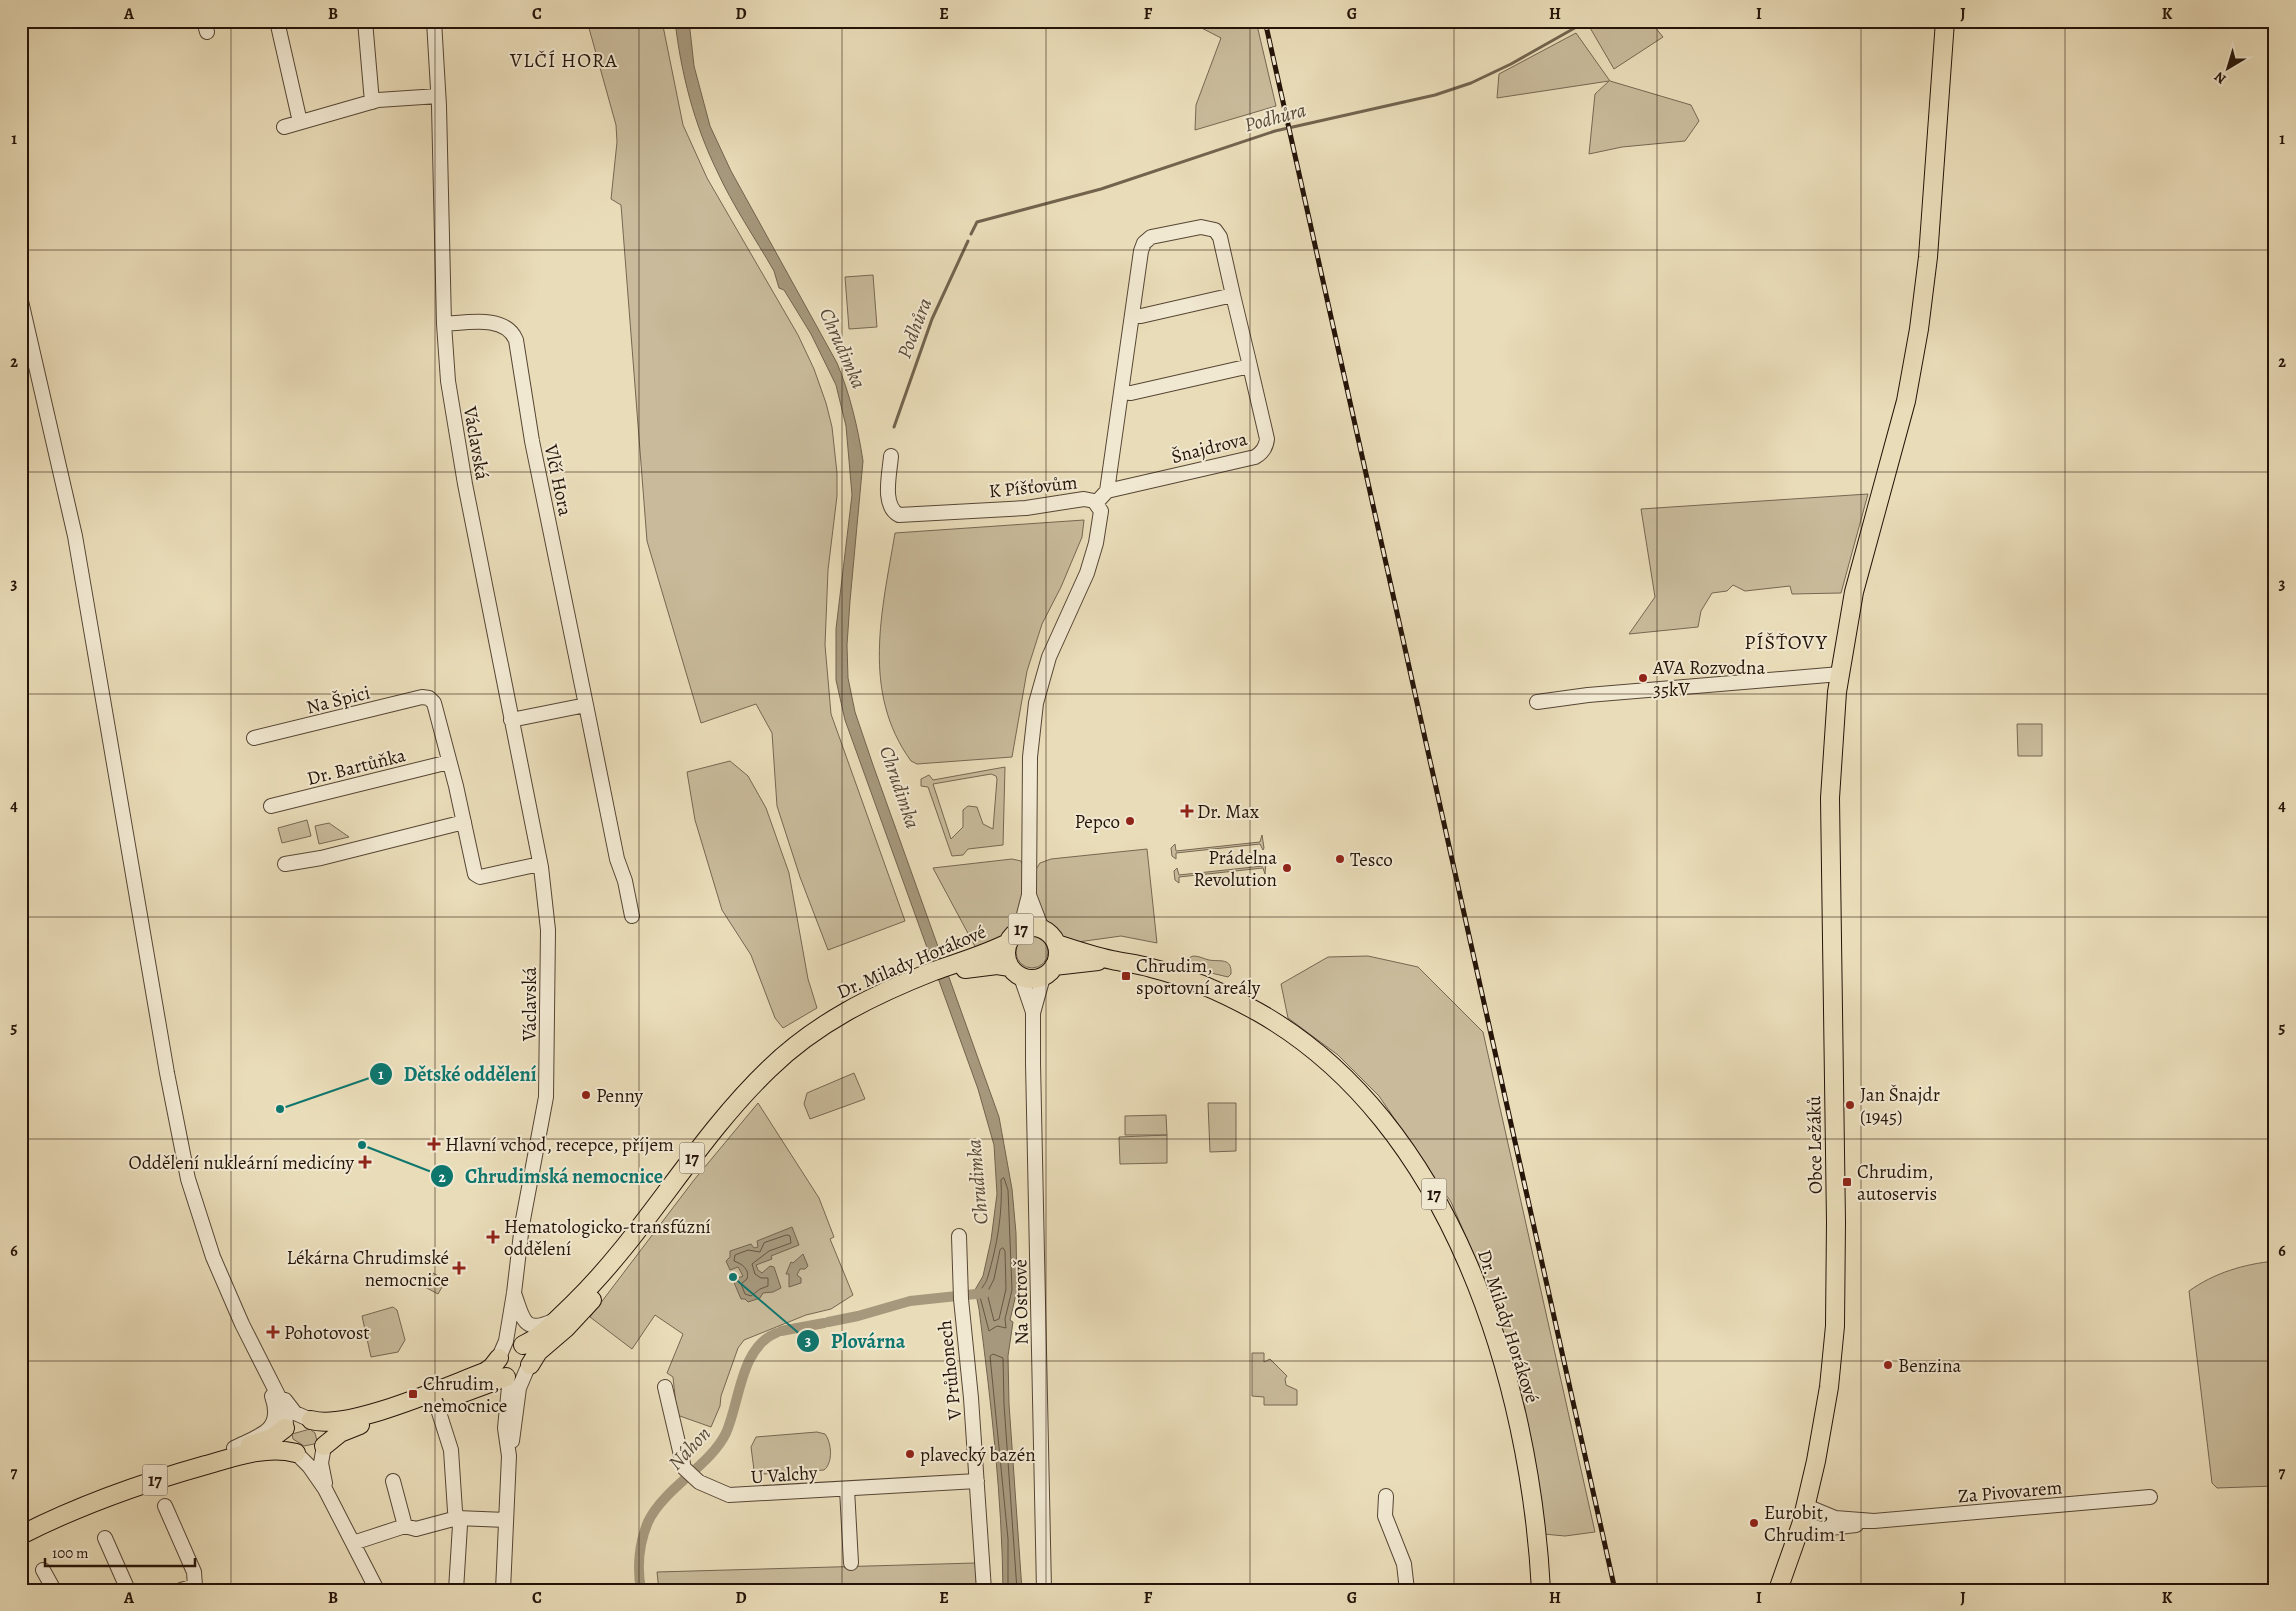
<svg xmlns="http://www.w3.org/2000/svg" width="2296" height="1611" font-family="Alegreya,serif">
	<rect width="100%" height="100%" fill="#e9dcb8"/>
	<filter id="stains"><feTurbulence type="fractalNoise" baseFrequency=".004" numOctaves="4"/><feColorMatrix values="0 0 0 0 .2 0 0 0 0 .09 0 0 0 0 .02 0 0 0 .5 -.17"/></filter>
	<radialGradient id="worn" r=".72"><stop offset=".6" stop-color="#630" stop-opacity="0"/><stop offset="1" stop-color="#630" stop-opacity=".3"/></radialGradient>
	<path fill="#c8ba9a" stroke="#766752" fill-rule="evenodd" d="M587,21H662L683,125L707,178L798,335L814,369L826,403L832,427L837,473V496L828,570L825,645L831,714L905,921L828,950L800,877L777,806L772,733L756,704L701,723L647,541L621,205L611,199L617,142L616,125Z
		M1188,21H1256L1276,106L1195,130L1196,105L1221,38Z
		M1598,21H1650L1663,37L1614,69L1589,26Z
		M1576,33L1610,81L1691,105L1699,121L1685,141L1622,147L1589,154L1595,94L1609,81L1497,98L1499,74Z
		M873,275L877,327L849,329L845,277Z
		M1868,494L1841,593L1792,594L1790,586L1745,591L1733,585L1727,591L1712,593L1701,611L1698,627L1629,634L1655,597L1641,509Z
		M1084,520L1082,537L1061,587L1042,624L1027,671L1012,757L917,764L911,761C861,692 882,611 895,533Z
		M2017,724H2042V756H2018Z
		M730,761L748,776L766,808L789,873L808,979L817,1008L783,1028L775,1018L751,955L722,910L695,820L687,772Z
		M1005,767L1003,845L968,849L963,855L952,856L928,787L921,786V779L929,775L933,780ZM991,774L996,776L997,779L993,829L983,824L977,807L968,806L963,810V827L951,839L933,784Z
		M307,820L311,836L282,843L278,828Z
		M329,823L349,837L319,844L315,826Z
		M1262,835L1264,848L1263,850L1260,844L1176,853V859L1172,856L1171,848L1175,844L1176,851L1260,842Z
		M1147,849L1157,943L1121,936L1078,942L1060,939C1045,922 1023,885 1040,863L1051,859Z
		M1012,859L1021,861C1025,869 1023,879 1023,888C1022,929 1013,933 978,952L933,868Z
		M1263,859L1266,861L1265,874L1263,868L1179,877V883L1175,880L1174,871L1177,868L1179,875L1263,866Z
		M1016 952a16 16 0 1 1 32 0a16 16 0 1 1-32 0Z
		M1193,956C1200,956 1204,959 1209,960C1220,962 1232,957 1231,974L1228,977L1190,968L1185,960Z
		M1368,956L1418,967L1483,1032L1595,1532L1565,1536L1543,1534L1532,1451L1492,1297L1451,1202L1379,1096L1338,1055L1288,1018L1281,984L1328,957Z
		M854,1073L865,1099L810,1119L804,1104L807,1093Z
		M758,1103L819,1198L834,1237L830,1239L853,1295L831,1309L806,1315L744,1340L738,1348L721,1396L720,1406L711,1427L677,1415L673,1377L667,1373L683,1334L655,1315L632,1349L590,1317L694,1180Z
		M1208,1103H1236V1151L1210,1152Z
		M1166,1115L1167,1135H1125V1116Z
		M1167,1135V1163L1120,1164L1119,1137Z
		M2275,1261V1486L2217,1488L2212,1483L2189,1291C2214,1273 2244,1264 2275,1261Z
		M433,1273L446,1280L438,1294L425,1287Z
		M393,1307L397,1310L405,1340L398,1352L371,1357L362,1316Z
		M1252,1353H1264V1362L1270,1359L1287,1376L1285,1379L1286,1385L1297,1390V1405H1264V1397L1252,1396Z
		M310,1429L315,1433L317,1441L314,1444L304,1446L293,1439L292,1434Z
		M817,1432L825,1434C832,1443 833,1463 824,1470L764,1474L754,1470L751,1447L756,1437Z
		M975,1563L977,1590H659L657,1572Z"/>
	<path fill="#a6987c" stroke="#72634e" d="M675,21H689L694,66L710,126L731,171L837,363C850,394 858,428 863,461L850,601L847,645L848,678L855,712L873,765L999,1117L1012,1189L1016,1233L1017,1290L1010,1320L1013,1322L1008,1356L1009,1404L1022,1590H1003C1002,1496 991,1402 979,1309L977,1299L972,1295L983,1276L991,1240L997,1194L994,1145L978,1089L845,720L836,680V629L852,495L846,426L836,385L811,334L784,290L779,288L774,271C755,238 733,206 717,171C694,124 681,73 675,21Z
		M792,1227L799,1245L771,1256L772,1259L756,1265L758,1270L762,1273L770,1266L774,1267L781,1288L773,1292L763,1293L760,1298L748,1302L745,1299H741L733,1280L743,1276L738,1267L730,1270L726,1261L730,1257V1251L751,1244L754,1248L758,1247L757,1241Z
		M803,1254L808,1266L805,1269H800L797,1275L801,1278V1283L789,1287V1274H786L791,1262L793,1263Z"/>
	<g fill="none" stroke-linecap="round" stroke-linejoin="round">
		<path stroke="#665642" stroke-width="1" d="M1004,1178L1008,1190L1012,1290L1005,1319L1006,1328L997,1326L989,1331L979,1293C982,1287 987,1282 988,1276C997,1246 1003,1212 1001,1180Z
			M787,1235L790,1236L791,1243L769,1251L752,1264L755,1274L761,1278H768V1286L760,1289L751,1296L745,1294L741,1284L747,1279C750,1269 742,1264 734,1261L735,1255L748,1250L760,1252L764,1243Z
			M1003,1248L1005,1251L1006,1289L999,1319L994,1321L987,1293L994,1279L1000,1250Z
			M1008,1590V1539L990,1356L993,1354L1003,1358L1004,1404L1017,1590"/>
		<path stroke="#72634e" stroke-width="3" d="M971,234L977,222L1101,189L1275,131L1435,95L1471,83L1511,64L1587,21
			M894,427L932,319L968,241"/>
		<path stroke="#a6987c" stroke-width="10" d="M828,1322L858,1316L910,1301L985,1293
			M781,1331L824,1323
			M641,1590C637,1568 639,1543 648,1522C664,1488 710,1466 726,1433C740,1402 740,1348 776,1333"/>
		<g stroke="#564635" stroke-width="16">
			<path id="minor" d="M204,21L207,32
				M277,21L300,122
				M365,21L372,102
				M434,21L439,106L444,324L448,381L465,484L541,867L548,930L546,1097L522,1225L514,1293L506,1341L500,1355
				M284,127L378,100L438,96
				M21,301L75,536L167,1073L188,1179L213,1257L242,1324L285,1409L286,1426
				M444,324C466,323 505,314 516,340L532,441L586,705L511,720
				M1121,392L1131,393L1250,366L1233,295L1141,316H1132
				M891,456C890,472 881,506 899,515L1026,508L1084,499L1094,501L1101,511L1096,543L1087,573L1049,657L1036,703L1030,757L1029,895L1020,930
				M1107,491L1255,457C1262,453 1266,448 1267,439L1250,366
				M1096,503L1107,491L1141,251L1144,243L1151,237L1201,227L1215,230L1220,237L1233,295
				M1537,702L1588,695L1840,674
				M586,705L617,859L625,881L632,916
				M254,738L422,697L429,698L434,703L456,786L475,874L480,877L540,864
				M271,806L449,762
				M285,864L321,858L464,822
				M1029,895L1042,929
				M1021,977L1033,1012
				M1043,977L1033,1013V1063L1044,1590
				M959,1236L961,1299L971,1398L984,1590
				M515,1296C523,1319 524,1334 553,1321
				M665,1387L684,1468L699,1482L729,1495L977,1481
				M285,1400L295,1413L311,1420
				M436,1403L451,1450L455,1511L460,1525L456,1590
				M512,1441L519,1388L527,1369
				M324,1446L321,1463L325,1483
				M234,1448C260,1435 284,1431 272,1396
				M296,1453L309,1466L325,1489L377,1590
				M847,1489L851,1563
				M1386,1496L1385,1516L1404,1564L1407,1590
				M165,1506L194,1572L195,1586
				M1806,1506L1835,1518L1874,1521L2150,1497
				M1801,1525L1822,1529L1856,1525
				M405,1526L416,1529L457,1518L506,1520
				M105,1538L128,1590
				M353,1543L405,1526L393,1481
				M43,1570L54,1590
				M181,1590L195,1586
				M503,1590L509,1456L505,1428L509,1387L506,1377"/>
		</g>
		<g stroke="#251409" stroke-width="20">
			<path id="major" d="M1006 953a26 26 0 1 1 52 0a26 26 0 1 1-52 0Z
				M1057,944C1075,950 1093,956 1112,960C1125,963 1138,964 1151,968C1188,977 1224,993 1258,1012C1451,1121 1530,1381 1541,1590
				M1054,966L1098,961
				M965,969L997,965L1010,967
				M523,1345C543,1336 557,1319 573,1304C646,1233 695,1140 769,1069C816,1023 873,995 934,971C959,962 984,955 1008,943
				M530,1365L538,1352L566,1328L592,1300
				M452,1397L506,1377
				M311,1420C348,1431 447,1386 485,1372L492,1367L499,1358
				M250,1445L272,1438L285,1428
				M324,1446L340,1433L360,1425
				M21,1535C80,1505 142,1483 206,1465C234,1457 267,1445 296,1453
				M1778,1590L1801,1525L1816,1461L1829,1387L1835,1326L1836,1222L1830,798L1837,692L1854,592L1906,401L1919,329L1928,257L1945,21"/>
		</g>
		<use href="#minor" stroke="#f1e8d1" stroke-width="14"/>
		<use href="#major" stroke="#e9dcb8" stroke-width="18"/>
		<g stroke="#251409" stroke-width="5">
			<path id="rail" d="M1265,21L1615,1590"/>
		</g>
		<use href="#rail" stroke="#f1e8d1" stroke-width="3" stroke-dasharray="9" stroke-linecap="butt"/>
	</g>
	<path fill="none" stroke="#251409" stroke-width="1" stroke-opacity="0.55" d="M231,21V1590M435,21V1590M639,21V1590M842,21V1590M1046,21V1590M1250,21V1590M1454,21V1590M1657,21V1590M1861,21V1590M2065,21V1590M21,250H2275M21,472H2275M21,694H2275M21,917H2275M21,1139H2275M21,1361H2275"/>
	<g fill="#8f2418" stroke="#f1e8d1" stroke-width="2">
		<circle cx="1643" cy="678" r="5"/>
		<path d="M1184.5 803.5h5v5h5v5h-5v5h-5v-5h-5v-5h5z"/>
		<circle cx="1130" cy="821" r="5"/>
		<circle cx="1340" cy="859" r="5"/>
		<circle cx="1287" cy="868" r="5"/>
		<rect x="1121" y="971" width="10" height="10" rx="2.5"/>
		<circle cx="586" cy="1095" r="5"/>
		<circle cx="1850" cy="1105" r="5"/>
		<path d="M431.5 1136.5h5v5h5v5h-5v5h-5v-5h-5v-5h5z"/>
		<path d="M362.5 1154.5h5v5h5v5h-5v5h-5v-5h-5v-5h5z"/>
		<rect x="1842" y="1177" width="10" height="10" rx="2.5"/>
		<path d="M490.5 1229.5h5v5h5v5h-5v5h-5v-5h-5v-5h5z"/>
		<path d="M456.5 1260.5h5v5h5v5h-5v5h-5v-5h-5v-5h5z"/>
		<path d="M270.5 1324.5h5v5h5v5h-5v5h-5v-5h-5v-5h5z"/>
		<circle cx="1888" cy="1365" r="5"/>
		<rect x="408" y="1389" width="10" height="10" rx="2.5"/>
		<circle cx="910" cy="1454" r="5"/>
		<circle cx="1754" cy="1523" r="5"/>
	</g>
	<g text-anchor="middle" stroke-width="4" stroke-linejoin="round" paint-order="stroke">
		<g fill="#f1e8d1" stroke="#625445" stroke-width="1">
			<rect x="1008.5" y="913.5" width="25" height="31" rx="4"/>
			<rect x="679.5" y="1142.5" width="25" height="31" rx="4"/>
			<rect x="1421.5" y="1178.5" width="25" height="31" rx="4"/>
			<rect x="142.5" y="1464.5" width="25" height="31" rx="4"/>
		</g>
		<g font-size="18" font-weight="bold" fill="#251409">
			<text x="1021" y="935">17</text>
			<text x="692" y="1164">17</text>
			<text x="1434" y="1200">17</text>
			<text x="155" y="1486">17</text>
		</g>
		<g font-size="19" fill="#251409" stroke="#f1e8d1">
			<text transform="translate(477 443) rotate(80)" y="7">Václavská</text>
			<text transform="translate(1209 447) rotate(-14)" y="7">Šnajdrova</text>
			<text transform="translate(559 480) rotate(78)" y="7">Vlčí Hora</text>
			<text transform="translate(1033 486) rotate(-6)" y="7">K Píšťovům</text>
			<text transform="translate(338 699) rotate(-14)" y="7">Na Špici</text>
			<text transform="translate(356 766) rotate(-14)" y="7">Dr. Bartůňka</text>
			<text transform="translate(911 961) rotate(-23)" y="7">Dr. Milady Horákové</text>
			<text transform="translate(529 1004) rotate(-90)" y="7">Václavská</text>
			<text transform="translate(1814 1145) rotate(-91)" y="7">Obce Ležáků</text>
			<text transform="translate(1020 1302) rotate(-91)" y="7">Na Ostrově</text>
			<text transform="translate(1509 1326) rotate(72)" y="7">Dr. Milady Horákové</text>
			<text transform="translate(949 1370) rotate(-96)" y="7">V Průhonech</text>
			<text transform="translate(784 1474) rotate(-4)" y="7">U Valchy</text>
			<text transform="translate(2010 1491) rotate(-5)" y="7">Za Pivovarem</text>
		</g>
		<g font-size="19" fill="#251409" stroke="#f1e8d1" text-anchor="start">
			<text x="1653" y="674">AVA Rozvodna<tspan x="1653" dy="22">35kV</tspan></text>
			<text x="1197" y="818">Dr. Max</text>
			<text x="1120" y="828" text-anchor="end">Pepco</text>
			<text x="1277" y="864" text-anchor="end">Prádelna<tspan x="1277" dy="22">Revolution</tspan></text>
			<text x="1350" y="866">Tesco</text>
			<text x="1136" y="972">Chrudim,<tspan x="1136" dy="22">sportovní areály</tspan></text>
			<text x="1860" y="1101">Jan Šnajdr<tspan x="1860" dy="22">(1945)</tspan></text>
			<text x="596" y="1102">Penny</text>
			<text x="445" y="1151">Hlavní vchod, recepce, příjem</text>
			<text x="354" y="1169" text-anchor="end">Oddělení nukleární medicíny</text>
			<text x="1857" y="1178">Chrudim,<tspan x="1857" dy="22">autoservis</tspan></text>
			<text x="504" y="1233">Hematologicko-transfúzní<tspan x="504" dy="22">oddělení</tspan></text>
			<text x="449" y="1264" text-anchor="end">Lékárna Chrudimské<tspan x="449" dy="22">nemocnice</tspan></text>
			<text x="284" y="1339">Pohotovost</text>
			<text x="1898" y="1372">Benzina</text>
			<text x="423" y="1390">Chrudim,<tspan x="423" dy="22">nemocnice</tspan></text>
			<text x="920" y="1461">plavecký bazén</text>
			<text x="1764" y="1519">Eurobit,<tspan x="1764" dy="22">Chrudim 1</tspan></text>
		</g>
		<g font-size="20" letter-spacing="1" fill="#251409" stroke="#f1e8d1">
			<text x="564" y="67">VLČÍ HORA</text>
			<text x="1786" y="649">PÍŠŤOVY</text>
		</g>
		<g font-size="20" font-style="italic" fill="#594937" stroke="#f1e8d1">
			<text transform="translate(1275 117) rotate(-15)" y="7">Podhůra</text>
			<text transform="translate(914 328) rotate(-69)" y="7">Podhůra</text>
			<text transform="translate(843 348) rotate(66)" y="7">Chrudimka</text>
			<text transform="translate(900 787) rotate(71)" y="7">Chrudimka</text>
			<text transform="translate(977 1182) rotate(-95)" y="7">Chrudimka</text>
			<text transform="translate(689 1448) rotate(-47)" y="7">Náhon</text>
		</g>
	</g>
	<path fill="none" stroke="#0f766e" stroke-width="2" d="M280 1109L381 1074M362 1145L442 1176M733 1277L808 1341"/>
	<g fill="#0f766e" stroke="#f1e8d1" stroke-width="2">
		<circle cx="280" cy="1109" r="5"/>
		<circle cx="362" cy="1145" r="5"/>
		<circle cx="733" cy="1277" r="5"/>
		<circle cx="381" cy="1074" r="12"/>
		<circle cx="442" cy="1176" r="12"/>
		<circle cx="808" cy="1341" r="12"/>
	</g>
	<g font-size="15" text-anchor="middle" font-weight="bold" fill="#fff">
		<text x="381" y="1079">1</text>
		<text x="442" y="1182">2</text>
		<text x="808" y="1346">3</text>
	</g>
	<g font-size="20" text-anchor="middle" font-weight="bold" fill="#0f766e" stroke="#f1e8d1" stroke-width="4" stroke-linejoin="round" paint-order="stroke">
		<text x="470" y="1081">Dětské oddělení</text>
		<text x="564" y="1183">Chrudimská nemocnice</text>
		<text x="868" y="1348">Plovárna</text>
	</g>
	<rect width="2296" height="1611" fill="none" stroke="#e9dcb8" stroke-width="55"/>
	<g transform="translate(2228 68) rotate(218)" stroke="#f1e8d1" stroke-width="4" paint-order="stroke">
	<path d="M0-4L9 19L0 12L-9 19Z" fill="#251409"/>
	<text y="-8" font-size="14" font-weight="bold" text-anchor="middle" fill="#251409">N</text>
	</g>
	<path d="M45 1558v8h150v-8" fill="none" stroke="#251409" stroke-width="2.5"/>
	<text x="52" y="1558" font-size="15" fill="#251409" stroke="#f1e8d1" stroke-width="4" paint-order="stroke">100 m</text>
	<rect x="28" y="28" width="2240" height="1556" fill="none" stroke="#251409" stroke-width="2"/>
	<g font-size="16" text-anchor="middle" font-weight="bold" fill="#251409">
		<text x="129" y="19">A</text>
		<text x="333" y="19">B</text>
		<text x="537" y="19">C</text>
		<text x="741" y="19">D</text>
		<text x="944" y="19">E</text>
		<text x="1148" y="19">F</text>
		<text x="1352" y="19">G</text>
		<text x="1555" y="19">H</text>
		<text x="1759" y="19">I</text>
		<text x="1963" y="19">J</text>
		<text x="2167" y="19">K</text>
		<text x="14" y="144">1</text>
		<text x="2282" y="144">1</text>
		<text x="14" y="367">2</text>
		<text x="2282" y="367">2</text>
		<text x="14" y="589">3</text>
		<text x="2282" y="589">3</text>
		<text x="14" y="811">4</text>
		<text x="2282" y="811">4</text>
		<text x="14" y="1033">5</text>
		<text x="2282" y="1033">5</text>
		<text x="14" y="1256">6</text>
		<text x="2282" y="1256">6</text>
		<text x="14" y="1478">7</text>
		<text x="2282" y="1478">7</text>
		<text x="129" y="1603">A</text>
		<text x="333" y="1603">B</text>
		<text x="537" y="1603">C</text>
		<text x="741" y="1603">D</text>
		<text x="944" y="1603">E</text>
		<text x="1148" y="1603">F</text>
		<text x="1352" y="1603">G</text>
		<text x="1555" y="1603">H</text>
		<text x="1759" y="1603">I</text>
		<text x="1963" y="1603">J</text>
		<text x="2167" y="1603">K</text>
	</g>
	<rect width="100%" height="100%" filter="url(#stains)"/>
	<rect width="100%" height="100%" fill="url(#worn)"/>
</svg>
